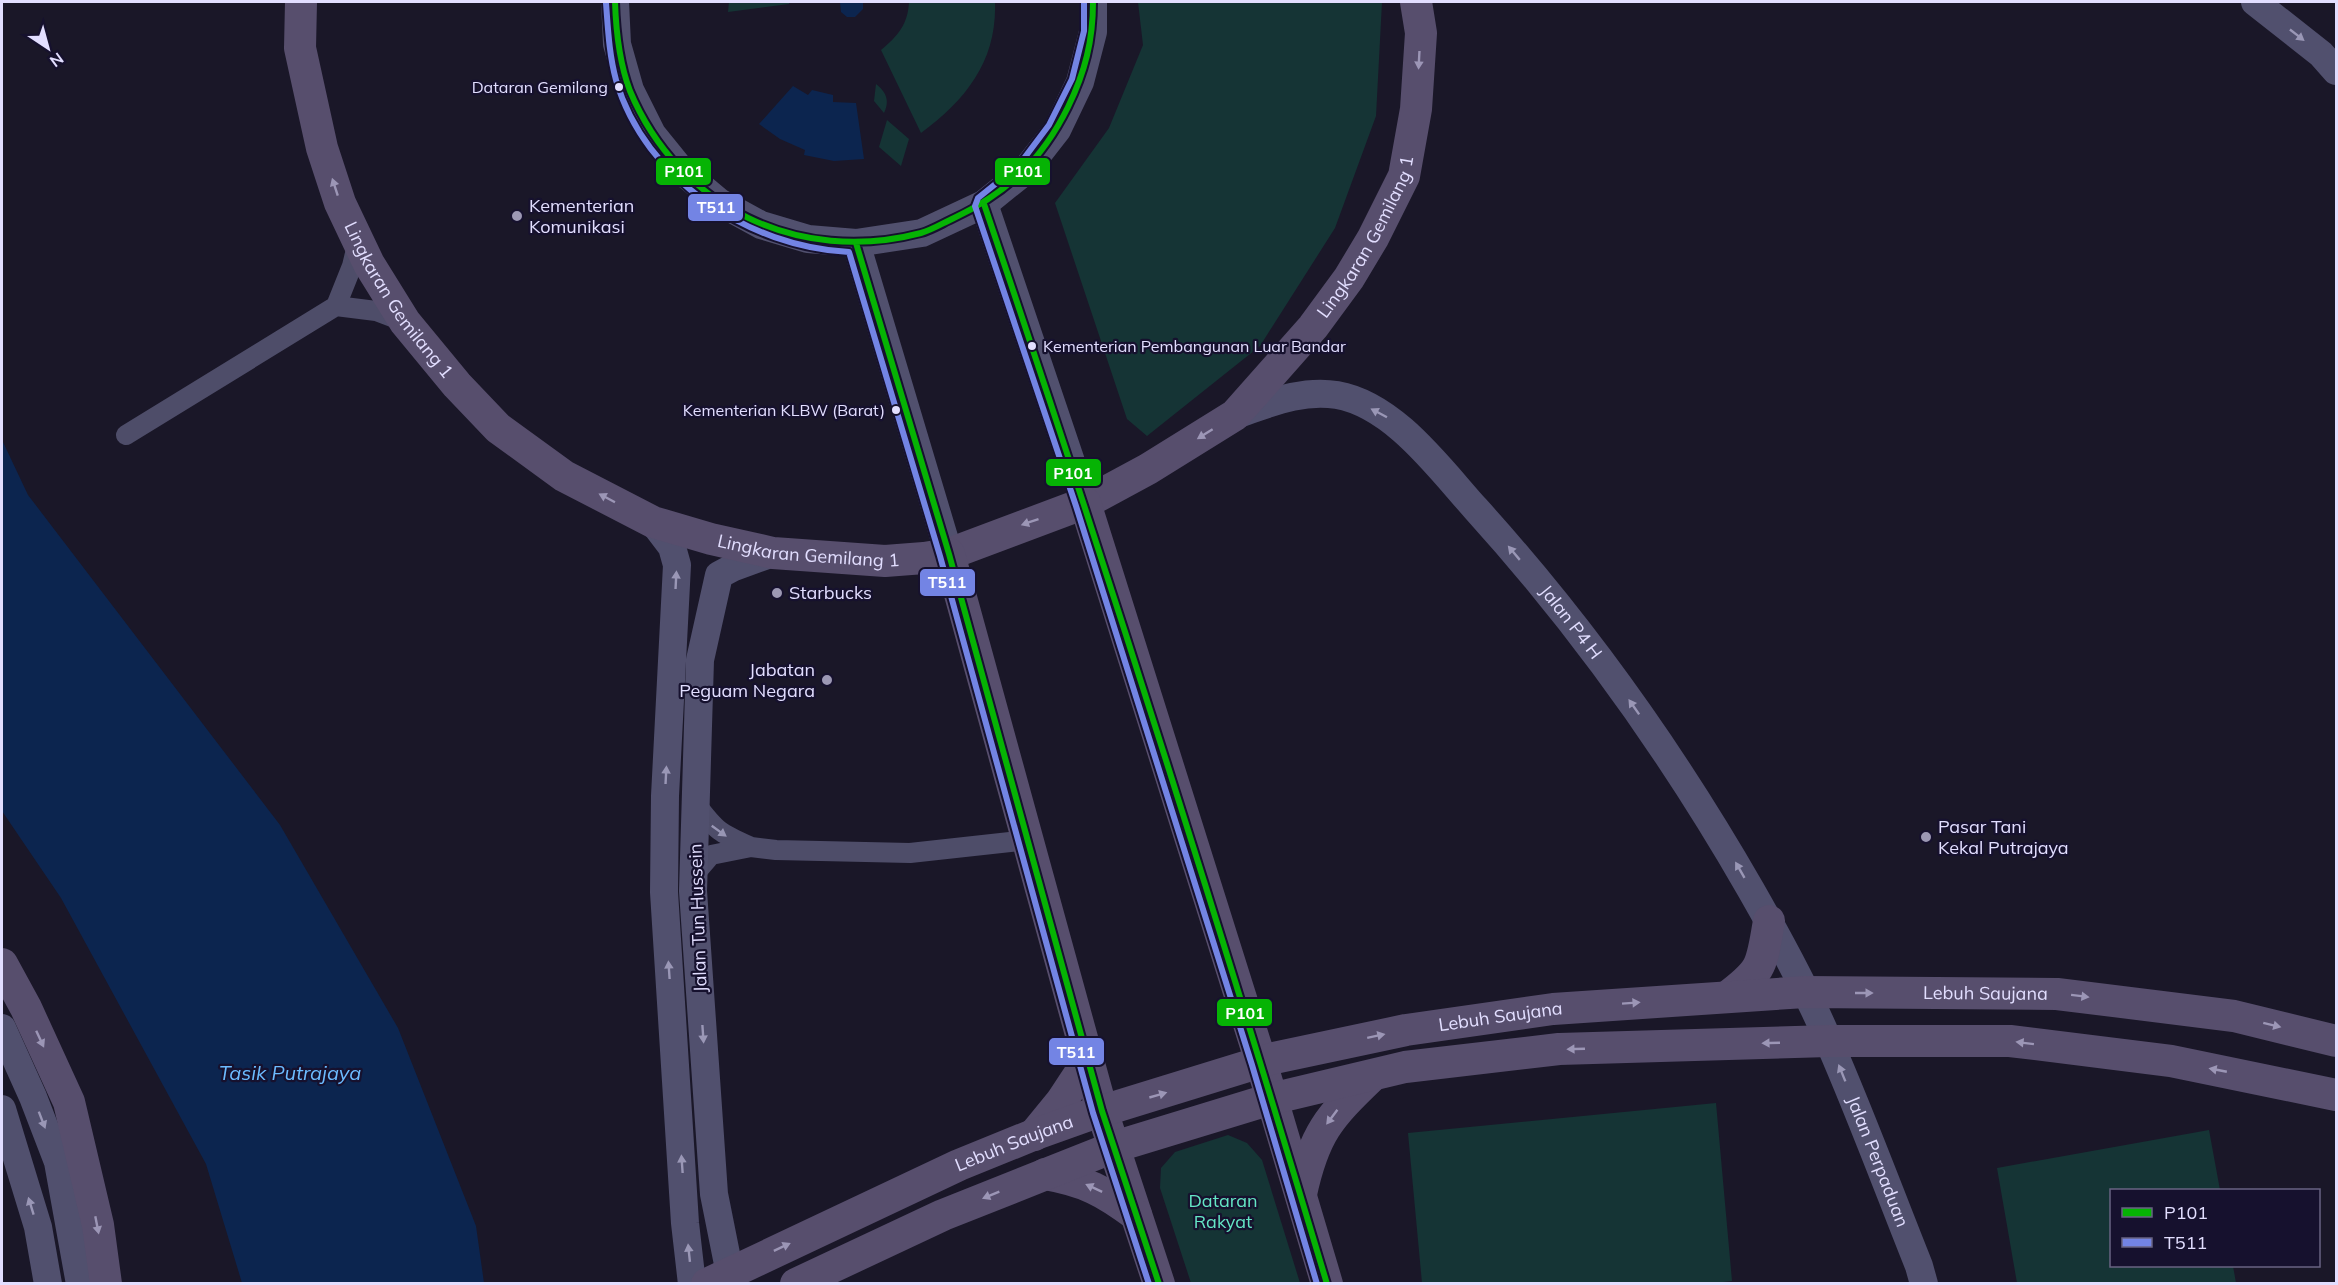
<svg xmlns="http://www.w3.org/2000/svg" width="2338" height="1285" font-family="Mulish,sans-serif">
	<rect width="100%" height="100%" fill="#1a1728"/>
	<path fill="#153435" d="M729,2H789V4L728,12Z
		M909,2H995C997,60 967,99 921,133L881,50C898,36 908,24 909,2Z
		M1138,2H1382L1376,116L1335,228L1260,346L1147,436L1127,419L1055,203L1109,128L1143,45Z
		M876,84C886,92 890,100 884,113L874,101Z
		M887,120L909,139L901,166L879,147Z
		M1716,1103L1732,1281L1706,1284L1422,1283L1408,1133Z
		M2209,1130L2220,1190H2112V1266H2233L2236,1283H2017L1997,1168Z
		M1228,1135L1247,1143L1262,1160L1300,1283H1191L1160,1188L1161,1168L1175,1152Z"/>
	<path fill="#0c254f" d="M840,2H863V9L855,17H847L841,12Z
		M793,86L808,95L812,90L833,95V102L856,103L864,159L834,161L804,155L805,150L780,139L759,124Z
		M2,440L28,495L280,825L398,1028L476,1226L484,1283H242L206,1164L61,898L2,811Z"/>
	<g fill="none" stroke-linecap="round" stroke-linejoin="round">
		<path stroke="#4e4d69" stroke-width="20" d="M336,306L352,266L358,241
			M126,435L336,306L376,311L405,322
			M696,804C717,832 720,833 751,847
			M693,876L711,855L751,847L776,850L910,853L1028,840"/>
		<g stroke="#51506e" stroke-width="28">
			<path d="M615,2L617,44L630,90L652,134L682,171L719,202L761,225L808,239L856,243L922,233L984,204L1025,171L1057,130L1080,82L1093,32V2"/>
			<path d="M2255,2L2321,54L2336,71"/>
			<path d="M984,204L1085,503"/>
			<path d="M856,243L949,554"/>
			<path id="s1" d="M1235,415C1268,404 1301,389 1337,395C1394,405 1439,468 1476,509C1581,625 1673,754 1751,890C1779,939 1807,990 1829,1042C1861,1115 1889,1191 1919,1266L1924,1284"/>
			<path d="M653,522L672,547L677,565L665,796L664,892L685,1223L692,1284"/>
			<path d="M2,1028L33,1097L58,1162L80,1284"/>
			<path d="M2,1109L38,1227L48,1284"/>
			<path d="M732,1284L714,1194L693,891L700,660L719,575L734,567L773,553"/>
		</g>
		<g stroke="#574e6d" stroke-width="32">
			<path id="s2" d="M301,2L300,48L322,148L340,203L369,264L405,322L457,385L498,428L564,476L653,522L711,539L773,553L885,561L924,558L949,554L1085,503L1148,469L1235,415L1313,327L1349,278L1373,238L1404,176L1416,109L1421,33L1416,2"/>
			<path d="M1085,503L1261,1062L1327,1284"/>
			<path d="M949,554L1102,1111L1159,1284"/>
			<path d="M2,964L26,1008L69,1102L98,1225L106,1284"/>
			<path d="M1727,997C1764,969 1761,966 1769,921"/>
			<path d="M1034,1135L1061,1102L1088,1061"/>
			<path d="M1045,1174C1085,1181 1104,1191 1136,1215"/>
			<path d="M1301,1194C1314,1134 1328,1118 1372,1076"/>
			<path id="s3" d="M707,1284L959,1165L1033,1135L1089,1115L1274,1058L1406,1030L1553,1009L1805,992L2057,994L2234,1016L2336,1041"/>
			<path d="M796,1284L943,1215L1114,1147L1271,1099L1405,1067L1559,1049L1829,1041H2010L2171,1061L2336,1095"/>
		</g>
		<g stroke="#16112e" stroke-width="10">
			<path id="bus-1" d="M615,2C616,32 619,62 630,91C679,208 799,265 921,233C932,230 943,223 954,218C1007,193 1042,160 1068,107C1085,72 1093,41 1093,2
				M984,204C1105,562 1219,922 1327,1284
				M856,243L949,554L1102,1111L1159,1284"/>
		</g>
		<g stroke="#16112e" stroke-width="10">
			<path id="bus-2" d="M1084,2V31L1072,79L1049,125L1019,165L978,198L975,206L1076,506L1252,1065L1317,1284
				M606,3C608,29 609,54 616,80C645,180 749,247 849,252L940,556L1093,1113L1149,1284"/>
		</g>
		<use href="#bus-1" stroke="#06b304" stroke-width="6"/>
		<use href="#bus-2" stroke="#7384e4" stroke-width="6"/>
	</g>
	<defs><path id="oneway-solid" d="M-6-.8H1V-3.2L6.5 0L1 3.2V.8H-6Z" transform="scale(1.5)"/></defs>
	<g fill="#9a97b6">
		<use href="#oneway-solid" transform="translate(2297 35) rotate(38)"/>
		<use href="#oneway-solid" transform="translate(1379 413) rotate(-152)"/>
		<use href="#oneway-solid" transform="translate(1514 553) rotate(-130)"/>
		<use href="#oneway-solid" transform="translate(676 580) rotate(-87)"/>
		<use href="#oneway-solid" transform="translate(1634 707) rotate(-125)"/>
		<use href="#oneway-solid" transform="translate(666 775) rotate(-87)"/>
		<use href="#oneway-solid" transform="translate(1740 870) rotate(-120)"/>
		<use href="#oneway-solid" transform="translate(669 970) rotate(-94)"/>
		<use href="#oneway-solid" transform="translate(703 1034) rotate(86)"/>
		<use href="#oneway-solid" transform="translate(1842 1073) rotate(-112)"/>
		<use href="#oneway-solid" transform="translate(42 1120) rotate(69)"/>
		<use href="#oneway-solid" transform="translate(682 1164) rotate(-94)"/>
		<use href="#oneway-solid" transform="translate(31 1206) rotate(-107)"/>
		<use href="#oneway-solid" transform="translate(689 1253) rotate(-96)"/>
	</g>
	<g fill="#9c96b6">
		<use href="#oneway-solid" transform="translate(1419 60) rotate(93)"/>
		<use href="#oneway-solid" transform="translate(335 187) rotate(-108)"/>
		<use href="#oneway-solid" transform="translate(1205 434) rotate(148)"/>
		<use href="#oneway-solid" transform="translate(607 498) rotate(-152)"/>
		<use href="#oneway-solid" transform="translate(1030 522) rotate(161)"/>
		<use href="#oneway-solid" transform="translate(1864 993)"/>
		<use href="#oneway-solid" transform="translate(2080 996) rotate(7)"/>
		<use href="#oneway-solid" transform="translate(1631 1003) rotate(-4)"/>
		<use href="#oneway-solid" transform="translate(2272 1025) rotate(14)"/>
		<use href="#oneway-solid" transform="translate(1376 1036) rotate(-12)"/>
		<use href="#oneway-solid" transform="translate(40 1039) rotate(65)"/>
		<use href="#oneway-solid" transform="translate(1771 1043) rotate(178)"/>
		<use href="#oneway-solid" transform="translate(2025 1043) rotate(-173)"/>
		<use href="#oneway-solid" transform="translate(1576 1049) rotate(178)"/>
		<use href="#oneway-solid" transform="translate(2218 1070) rotate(-169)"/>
		<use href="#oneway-solid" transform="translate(1158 1095) rotate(-16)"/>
		<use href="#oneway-solid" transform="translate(1332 1117) rotate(127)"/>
		<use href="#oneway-solid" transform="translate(1094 1188) rotate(-155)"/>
		<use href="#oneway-solid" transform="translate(991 1195) rotate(158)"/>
		<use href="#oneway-solid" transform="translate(97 1225) rotate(79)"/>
		<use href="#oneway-solid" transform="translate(782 1247) rotate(-25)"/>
	</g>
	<use fill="#9896b4" href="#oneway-solid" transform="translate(719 831) rotate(36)"/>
	<g fill="#e2deff" stroke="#16112e" stroke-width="2">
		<circle cx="619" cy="87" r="5"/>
		<circle cx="1032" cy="346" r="5"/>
		<circle cx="896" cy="410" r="5"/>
	</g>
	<g fill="#9c98b4" stroke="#16112e" stroke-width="2">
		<circle cx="517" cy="216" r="6"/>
		<circle cx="777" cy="593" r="6"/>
		<circle cx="827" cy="680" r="6"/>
		<circle cx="1926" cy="837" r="6"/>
	</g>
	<g text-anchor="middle" stroke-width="4.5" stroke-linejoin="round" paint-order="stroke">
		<g font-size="16" fill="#e2deff" stroke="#16112e" text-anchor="end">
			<text x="608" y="93">Dataran Gemilang</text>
			<text x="1043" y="352" text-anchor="start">Kementerian Pembangunan Luar Bandar</text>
			<text x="885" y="416">Kementerian KLBW (Barat)</text>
		</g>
		<g font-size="18" fill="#e2deff" stroke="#16112e" text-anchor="start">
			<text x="529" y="212">Kementerian<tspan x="529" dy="21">Komunikasi</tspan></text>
			<text x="789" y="599">Starbucks</text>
			<text x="815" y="676" text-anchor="end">Jabatan<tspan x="815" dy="21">Peguam Negara</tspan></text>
			<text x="1938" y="833">Pasar Tani<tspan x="1938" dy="21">Kekal Putrajaya</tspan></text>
		</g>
		<g font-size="18" fill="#e2deff" stroke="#16112e">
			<text dy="6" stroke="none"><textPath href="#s2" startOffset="1508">Lingkaran Gemilang 1</textPath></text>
			<text dy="6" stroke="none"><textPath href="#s2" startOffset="320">Lingkaran Gemilang 1</textPath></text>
			<text dy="6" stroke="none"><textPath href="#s2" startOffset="824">Lingkaran Gemilang 1</textPath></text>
			<text dy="6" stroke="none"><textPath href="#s1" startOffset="436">Jalan P4 H</textPath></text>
			<text transform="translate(698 918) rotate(-92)" y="6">Jalan Tun Hussein</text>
			<text dy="6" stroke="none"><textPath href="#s3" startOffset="1328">Lebuh Saujana</textPath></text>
			<text dy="6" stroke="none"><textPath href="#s3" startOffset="842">Lebuh Saujana</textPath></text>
			<text dy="6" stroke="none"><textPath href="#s3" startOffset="338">Lebuh Saujana</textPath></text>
			<text dy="6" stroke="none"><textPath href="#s1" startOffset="1059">Jalan Perpaduan</textPath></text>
		</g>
		<g font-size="18" fill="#64e6c5" stroke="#16112e">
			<text x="1223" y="1207">Dataran<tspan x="1223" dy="21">Rakyat</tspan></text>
		</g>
		<g font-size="20" font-style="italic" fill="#6cbbff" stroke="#16112e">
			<text x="290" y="1080">Tasik Putrajaya</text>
		</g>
	</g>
	<g stroke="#16112e" stroke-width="2">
		<rect x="994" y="157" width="57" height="29" rx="6" fill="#06b304"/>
		<rect x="655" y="157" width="57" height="29" rx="6" fill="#06b304"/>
		<rect x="687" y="193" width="57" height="29" rx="6" fill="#7384e4"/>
		<rect x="1045" y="458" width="57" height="29" rx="6" fill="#06b304"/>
		<rect x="919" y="568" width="57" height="29" rx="6" fill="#7384e4"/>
		<rect x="1216" y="998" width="57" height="29" rx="6" fill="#06b304"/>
		<rect x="1048" y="1037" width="57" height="29" rx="6" fill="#7384e4"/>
	</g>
	<g font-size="16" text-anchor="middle" font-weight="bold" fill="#fff">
		<text x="1023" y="177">P101</text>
		<text x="684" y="177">P101</text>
		<text x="716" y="213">T511</text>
		<text x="1073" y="479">P101</text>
		<text x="947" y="588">T511</text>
		<text x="1245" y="1019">P101</text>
		<text x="1076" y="1058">T511</text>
	</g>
	<rect width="2338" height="1285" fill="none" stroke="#e2deff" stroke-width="6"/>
	<rect x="2110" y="1189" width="210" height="78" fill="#16112e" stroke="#686382" stroke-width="1.5"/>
	<rect x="2122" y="1208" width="30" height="9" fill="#06b304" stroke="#686382" stroke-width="1.5"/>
	<text x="2164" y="1219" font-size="18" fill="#e2deff">P101</text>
	<rect x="2122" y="1238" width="30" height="9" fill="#7384e4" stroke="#686382" stroke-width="1.5"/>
	<text x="2164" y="1249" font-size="18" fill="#e2deff">T511</text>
	<g transform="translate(48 48) rotate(144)" stroke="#16112e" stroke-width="4.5" paint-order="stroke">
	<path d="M0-4.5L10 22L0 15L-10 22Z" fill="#e2deff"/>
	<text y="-9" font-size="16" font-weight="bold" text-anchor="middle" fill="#e2deff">N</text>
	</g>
</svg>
